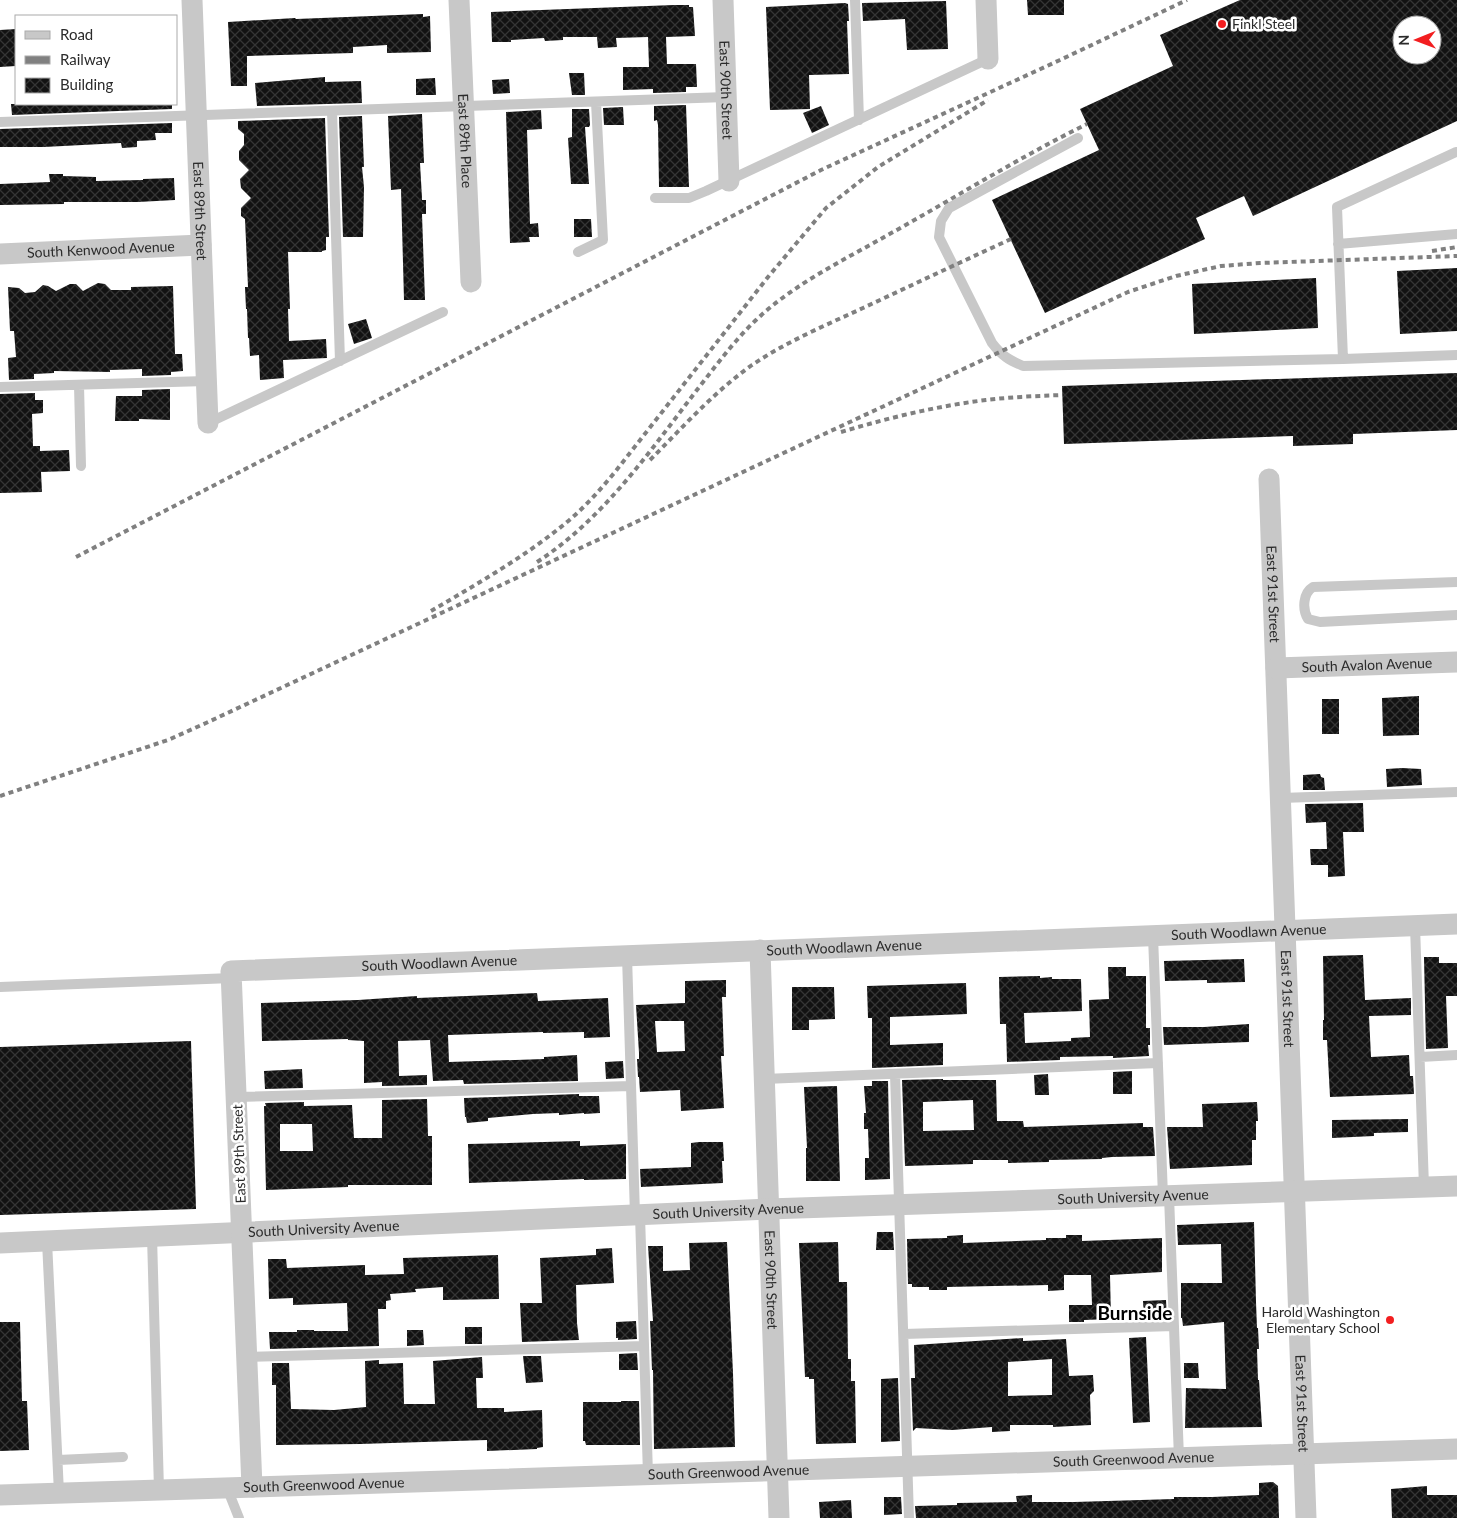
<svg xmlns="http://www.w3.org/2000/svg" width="1457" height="1518" font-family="Lato,sans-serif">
	<defs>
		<pattern id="building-cross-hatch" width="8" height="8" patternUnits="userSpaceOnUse" patternTransform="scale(1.25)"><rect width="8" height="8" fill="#121212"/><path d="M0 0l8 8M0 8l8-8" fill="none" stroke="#353535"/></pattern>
	</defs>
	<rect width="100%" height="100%" fill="#fff"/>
	<path fill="url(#building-cross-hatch)" fill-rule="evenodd" d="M1027,0H1064V15H1028Z
		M1240,0H1457V121L1253,216L1244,196L1196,218L1205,239L1045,313L992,200L1099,150L1080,109L1173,66L1160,35ZM1402,25H1432V55H1402Z
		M946,1L948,49L907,50L905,19L863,21L862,3Z
		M845,3L848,4L849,21H847L849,74L809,75L810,109L770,110L766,7Z
		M674,5H689V7H693L695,36L666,37L667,64H696L697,87H686V92L653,93V89L623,90V67H649L648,37L616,38L617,47L598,48L597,37H563V40L545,41L544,38L511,40V42H492L491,12Z
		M423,14V17L430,16L431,52L387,53V45L353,47V53L247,56V86H231L228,22L295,18L296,19Z
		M16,29V66L0,67V30Z
		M569,73H584L585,95H572Z
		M325,77V82L361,81L362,103L257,106L255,83Z
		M435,78L436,95H416V79Z
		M509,79L510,93L493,94L492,80Z
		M11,104H172V109L12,115Z
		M686,105L689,187H659L658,125L657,120L654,121V106Z
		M821,106L829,125L812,133L803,113Z
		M623,107L624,125H604L603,108Z
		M572,109H589L590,125L589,127H585L589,184H571L568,138L572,137Z
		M541,110L542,129L527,130L530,224L538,223L539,237H529L530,242L510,243L506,112Z
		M422,114L424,163H420L422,198V200H426V214H422L425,300H404L401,189L391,190L388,116Z
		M362,116L364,167H362L364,187L363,237H343L339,117Z
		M325,118L329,237H326V250L322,251V252H288L290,309H288L289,341L326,339L327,358L283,360L284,378L260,380L259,355L250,356L249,338H248L247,309H246L245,287H248L245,219L241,216V208L251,198L241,188L240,179L249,170L239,160V151L244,145V134L238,129V121Z
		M172,123V133H155L156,140L137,141V147L122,148L121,143L44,147H0V129Z
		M49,174H63V176L96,177V181L143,180V179L174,178L175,200L138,202H64V204L0,205V184L50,182Z
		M574,219H591L592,237H574Z
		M1457,268V331L1400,334L1397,271Z
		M1316,278L1318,328L1194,334L1192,284Z
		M98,283L105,284L111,290H131V287L173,286L175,354H182L183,371L171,372V375L142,376V369L110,370V372L54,371V373L34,374V379L9,380L8,358L16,357L14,331H10L8,287L19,288L25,293L35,292L43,285L48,286L56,291L70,284H76L83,291Z
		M366,319L372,338L354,344L348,324Z
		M1457,373V430L1353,434V444L1293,446V436L1064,444L1062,386Z
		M170,389V420L139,419V421H115L116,396H142V390Z
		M35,393V400H43V413L32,414L33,446H40V451L69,450L70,471L41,472L42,492L0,493V394Z
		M1419,696V735L1383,736L1382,698Z
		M1322,699H1339V734H1322Z
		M1402,768L1421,769L1422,785L1387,787L1386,769Z
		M1320,774L1321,777L1324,778L1325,790H1303V775Z
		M1363,803L1364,832H1343L1345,876L1328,877V865H1311L1310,849H1327L1326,822L1306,823L1305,804Z
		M1363,955L1365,1000L1411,998V1015L1369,1016L1371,1057L1409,1055L1410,1076H1413L1414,1094L1330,1097L1327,1040H1323V1020H1324L1323,956Z
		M1424,957H1439V963H1457V996H1446L1448,1048L1426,1049Z
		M1244,959L1245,982L1207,983V980L1165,981L1164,961Z
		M1108,967H1126V976H1146V1028H1150V1045H1148L1149,1056L1113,1058V1056L1060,1057V1060L1007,1062L1006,1024H1000L999,977L1040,976V978L1052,977V979H1081L1082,1011L1024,1013L1025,1043L1071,1041V1038L1090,1037L1089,1000L1109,999Z
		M726,980V997H722L724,1056H721L724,1108L681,1111L680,1090L640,1092L639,1077H638L637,1059H639V1053L636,1005L685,1003V981ZM655,1021H684L685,1051L657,1052Z
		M966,983L967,1014L890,1017V1045L943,1043V1065L872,1068V1018H868L867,986Z
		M792,987H834L835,1019L809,1020V1030H792Z
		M537,993L538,1001L608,998L610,1037L584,1038V1032L543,1033V1032L448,1035L449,1062L544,1059V1057L577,1055L578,1081L464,1084L463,1080L433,1081L430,1040L398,1041L399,1076L427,1075V1085L382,1086V1082L364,1083V1041L348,1040V1039L262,1041L261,1003L358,1000L417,996V998Z
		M1249,1024V1042L1164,1045L1163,1027H1204Z
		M191,1041L196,1209L0,1215V1047Z
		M623,1061L624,1078L606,1079L605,1062Z
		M302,1069L303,1088L265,1089L264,1071Z
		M1132,1071V1094H1113V1072Z
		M1048,1074L1049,1095H1035L1034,1075Z
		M943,1079V1080H996L997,1121H1023L1024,1127L1143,1123V1127H1153L1155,1156L1112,1157L1102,1158V1159L1049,1160V1162L1008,1163V1160H973V1164L905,1166L902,1080ZM973,1100L974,1130L923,1131V1102Z
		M872,1081H888L890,1179L865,1180V1158H869L868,1129H864V1113H866L864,1086H872Z
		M837,1086L840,1181H806V1148H807L804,1087Z
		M579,1094V1096H599L600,1113L584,1114V1113L559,1115V1113L533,1114L488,1118V1121L467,1123L466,1117H465L464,1098Z
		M427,1099L428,1136H432V1185H348V1187L266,1190L264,1106H266L265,1103L304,1102V1106L352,1105L354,1138H382V1100ZM280,1124H312L313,1151H280Z
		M1257,1102L1258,1121H1256V1140H1252V1165L1170,1169L1167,1127H1203L1202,1104Z
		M1408,1119V1132L1374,1133V1136L1332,1138V1120Z
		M580,1141V1146L626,1144V1179L584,1180V1179L469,1183L468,1144Z
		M699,1142H723L724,1161H722L723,1183L641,1187L640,1169L691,1167V1143Z
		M1254,1222L1256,1302L1257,1328H1258L1259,1349H1257L1258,1380H1259L1262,1427L1185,1428L1186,1388L1226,1389L1225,1355L1224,1322L1183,1326L1182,1318H1181V1283H1222L1221,1244L1178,1245L1177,1225Z
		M877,1232H893L894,1250H876Z
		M963,1235V1243L1046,1240V1238H1066V1235H1082V1241L1162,1238V1272L1110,1275L1111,1319L1084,1320V1322H1069V1305H1092L1091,1275H1064V1290L1048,1291V1285L947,1287V1290H929V1287H912V1284H908L907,1239L947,1238V1236Z
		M727,1242L733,1373L735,1447L654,1449L653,1370H652L650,1321H653L648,1246H663V1271L690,1270L689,1243Z
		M838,1242L839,1282H847L848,1359H851V1381H855L856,1443L816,1444L814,1379H809V1377H805L799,1243Z
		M612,1248L614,1283L576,1285L577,1323L579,1340L522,1342L520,1303H542L540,1258L596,1255V1249Z
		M498,1255L499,1299L443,1300V1287L415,1289L416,1292L390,1294L391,1300L386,1301V1309H378L379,1346L270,1349L269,1332H297V1330H314V1331H348L347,1303L293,1305V1298L269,1299L268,1259H286L287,1268L365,1265V1275L404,1274L403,1258Z
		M1166,1300L1167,1319L1144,1320L1143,1301Z
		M636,1321L637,1339L618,1340V1338H616V1322Z
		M0,1322H20L22,1401H27L29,1450L0,1451Z
		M465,1327H482V1344H465Z
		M407,1330H423L424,1345L407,1346Z
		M1146,1337L1150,1422L1133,1423L1129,1338Z
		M1023,1338V1341L1066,1339L1069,1376L1093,1375L1094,1391L1090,1395L1091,1425L1053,1427V1425H1010V1431L992,1432V1427L952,1430L916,1428L913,1431L911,1378H915L914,1345ZM1052,1359V1395L1008,1396V1362Z
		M637,1353L638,1370H619V1354Z
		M523,1356H541L543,1382L526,1383Z
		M482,1357L483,1378H476L477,1408H504V1412L542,1410L543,1447L537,1448V1449L487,1451V1440L360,1444L276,1445V1385H272V1363H289L291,1409L334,1410L366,1407L365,1361L379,1360V1364L403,1363L404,1404H435L433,1361Z
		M1184,1363H1198L1199,1378H1184Z
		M898,1378L900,1441L881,1442V1379Z
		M621,1401H639L640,1445H586L585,1441H583V1402H621Z
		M1273,1482L1278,1486L1279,1518H916L915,1506L957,1505V1503L1017,1502L1016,1496L1032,1495V1502H1074L1174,1499V1497H1212L1259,1495V1483Z
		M1427,1486V1495H1457V1518H1392L1391,1489Z
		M884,1497H901L902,1514L884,1515Z
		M851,1500L852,1518H820L819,1502Z"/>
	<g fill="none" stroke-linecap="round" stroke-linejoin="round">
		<path stroke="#c8c8c8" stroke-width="10" d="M855,0L859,120
			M332,111L340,361
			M0,122L726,97
			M1078,138L949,208L941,221L939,237L992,343C1002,356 1009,360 1023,366L1343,359L1457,355
			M655,198H689L706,191L988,59
			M1338,244L1457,234
			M578,252L603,240L596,102
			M1343,359L1337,207L1456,152
			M79,385L81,466
			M0,387L206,381
			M208,423L443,312
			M1457,582L1313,587C1303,593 1302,609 1308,619L1320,622L1457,615
			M1281,798L1457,792
			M1415,926L1424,1187
			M1153,936L1163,1196
			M627,956L635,1215
			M0,987L232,978
			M1420,1057L1457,1055
			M895,1074L909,1518
			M764,1079L1158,1063
			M237,1097L631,1086
			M1169,1196L1179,1458
			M640,1215L648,1475
			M152,1236L159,1490
			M47,1241L59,1493
			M904,1334L1174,1326
			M247,1357L644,1346
			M58,1460L123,1457
			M227,1488L239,1518"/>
		<g stroke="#c8c8c8" stroke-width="21">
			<path id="s1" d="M192,0L208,423"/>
			<path id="s2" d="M459,0L471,282"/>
			<path id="s3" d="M723,0L729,181"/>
			<path d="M986,0L988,59"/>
			<path id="s4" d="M0,254L201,245"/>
			<path id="s5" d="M1269,479L1306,1518"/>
			<path id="s6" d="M1276,668L1457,662"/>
			<path id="s7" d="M760,950L779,1518"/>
			<path id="s8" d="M0,1243L768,1209L1457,1186"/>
			<path id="s9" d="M252,1487L231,971L1457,924"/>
			<path id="s10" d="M0,1495L1457,1449"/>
		</g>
		<path stroke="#808080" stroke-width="4" stroke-dasharray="5 4" stroke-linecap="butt" d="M1432,251L1457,247
			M841,432C888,418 937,406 986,400C1011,397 1037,396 1062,395
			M650,460C683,427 714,392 752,365C786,342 826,325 863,308C912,285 961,262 1011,239
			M76,557L821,170L1060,60L1187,0
			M537,562C605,518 652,448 700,386C718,363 735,340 756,320C794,284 842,261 886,236C953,199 1018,158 1087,124
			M431,611C477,584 526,556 567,522C585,507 600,490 615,472L768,277L826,208L878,167L988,100
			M0,796L168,740L206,723L1128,292L1176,276L1221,266L1260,263L1457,256"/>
	</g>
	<g fill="#f21e20" stroke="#fff" stroke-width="2">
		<circle cx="1222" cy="24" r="5"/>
		<circle cx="1390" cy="1320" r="5"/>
	</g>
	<g text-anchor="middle" stroke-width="5" stroke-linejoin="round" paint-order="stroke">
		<g font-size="14" fill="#2b2b2b" stroke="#fff" text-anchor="start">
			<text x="1232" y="29">Finkl Steel</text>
			<text x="1380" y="1317" text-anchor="end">Harold Washington<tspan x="1380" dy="16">Elementary School</tspan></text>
		</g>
		<g font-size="14" fill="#2b2b2b" stroke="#fff">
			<text dy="5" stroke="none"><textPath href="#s3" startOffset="90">East 90th Street</textPath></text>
			<text dy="5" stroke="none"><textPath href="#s2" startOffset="141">East 89th Place</textPath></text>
			<text dy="5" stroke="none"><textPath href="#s1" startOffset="211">East 89th Street</textPath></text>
			<text dy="5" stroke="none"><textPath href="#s4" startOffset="101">South Kenwood Avenue</textPath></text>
			<text dy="5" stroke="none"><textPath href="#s5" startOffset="115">East 91st Street</textPath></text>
			<text dy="5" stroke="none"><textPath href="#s6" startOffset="91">South Avalon Avenue</textPath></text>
			<text dy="5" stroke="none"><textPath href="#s9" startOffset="1535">South Woodlawn Avenue</textPath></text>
			<text dy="5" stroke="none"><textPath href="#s9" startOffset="1130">South Woodlawn Avenue</textPath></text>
			<text dy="5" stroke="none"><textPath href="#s9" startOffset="725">South Woodlawn Avenue</textPath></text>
			<text dy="5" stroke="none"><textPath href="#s5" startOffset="520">East 91st Street</textPath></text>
			<text transform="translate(239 1154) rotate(-92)" y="5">East 89th Street</text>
			<text dy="5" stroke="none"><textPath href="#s8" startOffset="1134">South University Avenue</textPath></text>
			<text dy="5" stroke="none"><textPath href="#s8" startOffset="729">South University Avenue</textPath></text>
			<text dy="5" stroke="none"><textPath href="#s8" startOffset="324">South University Avenue</textPath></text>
			<text dy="5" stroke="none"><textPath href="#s7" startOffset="330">East 90th Street</textPath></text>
			<text dy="5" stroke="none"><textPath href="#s5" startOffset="925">East 91st Street</textPath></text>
			<text dy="5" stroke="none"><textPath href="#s10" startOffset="1134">South Greenwood Avenue</textPath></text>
			<text dy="5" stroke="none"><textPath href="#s10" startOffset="729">South Greenwood Avenue</textPath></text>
			<text dy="5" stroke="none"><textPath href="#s10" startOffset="324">South Greenwood Avenue</textPath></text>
		</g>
		<g font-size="19" font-weight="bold" fill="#000" stroke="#fff">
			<text x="1135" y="1320">Burnside</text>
		</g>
	</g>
	<rect x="15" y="15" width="162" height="90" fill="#ffffff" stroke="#aaaaaa"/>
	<rect x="25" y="31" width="25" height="8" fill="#c8c8c8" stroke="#aaaaaa"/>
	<text x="60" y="40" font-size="15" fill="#2b2b2b">Road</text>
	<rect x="25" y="56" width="25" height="8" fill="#808080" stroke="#aaaaaa"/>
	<text x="60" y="65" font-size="15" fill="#2b2b2b">Railway</text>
	<rect x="25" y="78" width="25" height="15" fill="url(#building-cross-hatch)" stroke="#aaaaaa"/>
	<text x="60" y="90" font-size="15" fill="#2b2b2b">Building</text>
	<g transform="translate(1417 40) rotate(269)"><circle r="24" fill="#ffffff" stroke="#aaaaaa"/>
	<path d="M0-4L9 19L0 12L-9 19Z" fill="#f21e20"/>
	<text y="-8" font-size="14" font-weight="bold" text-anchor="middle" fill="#2b2b2b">N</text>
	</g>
</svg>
